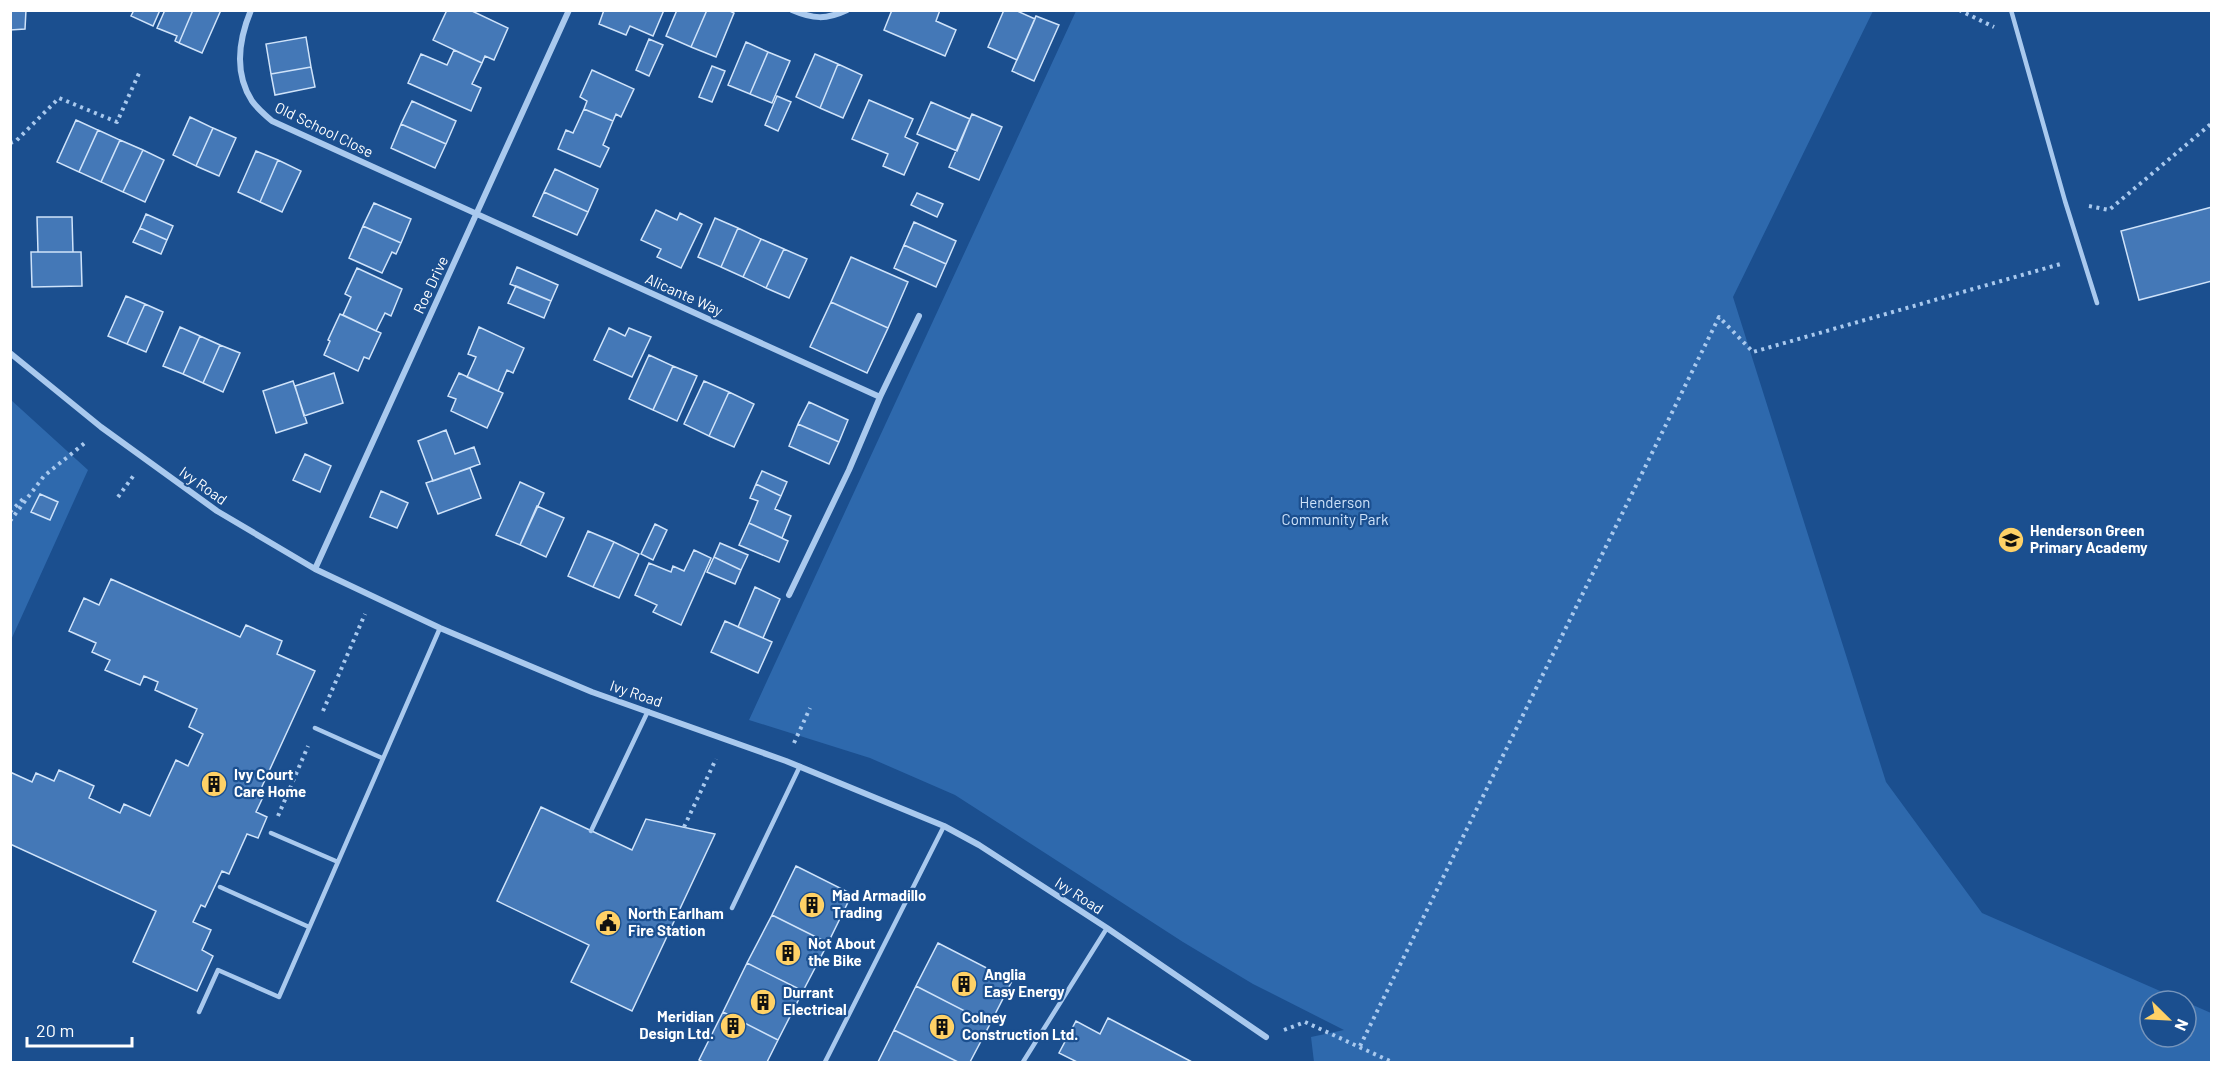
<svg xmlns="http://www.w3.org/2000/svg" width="2222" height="1073" font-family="Barlow,sans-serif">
	<rect width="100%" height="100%" fill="#1b4f8f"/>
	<path fill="#2e69ad" d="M1076,11H1873L1733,297L1886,782L1982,913L2183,1001H2150V1037H2186V1002L2211,1013V1062H1314L1311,1037L1344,1030L1253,984L1183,942L955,795L870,758L749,720Z
		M11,400L88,470L11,640Z"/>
	<path fill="#4478b7" stroke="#cfe3fa" stroke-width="1.5" d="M10,10H26L25,29L10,30Z
		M134,10H160L153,26L131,16Z
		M165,10H193L179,43L175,41L177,36L157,28Z
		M193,10H221L202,53L179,43Z
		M447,10H470L508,28L494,60L485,56L482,63L433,40Z
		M604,10H664L653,36L630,26L626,35L599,24Z
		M677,10H707L691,47L666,36Z
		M707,10H728L734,13L716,57L691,47Z
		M892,10H940L936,21L956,30L945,56L884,30Z
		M1004,10H1015L1035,19L1017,60L988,47Z
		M1036,16L1059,25L1034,81L1012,71Z
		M306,37L311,67L271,74L266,44Z
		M649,39L663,45L649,76L636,70Z
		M746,42L768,52L750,94L728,85Z
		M454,50L482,63L472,84L481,88L471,111L408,83L421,54L447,65Z
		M768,52L790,61L772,103L750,94Z
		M815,54L838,64L820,108L796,97Z
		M838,64L862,75L843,118L820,108Z
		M712,66L725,71L712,102L699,97Z
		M311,67L315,87L275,95L271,74Z
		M592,70L634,89L621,117L616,114L613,121L584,109L587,101L580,97Z
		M777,96L791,102L778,131L765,125Z
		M869,100L913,119L905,137L918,143L904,175L883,166L888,154L852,139Z
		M412,101L456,121L446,144L401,124Z
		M931,102L970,119L957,151L917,134Z
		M584,109L613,121L603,145L609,148L600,167L558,149L566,130L573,133Z
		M972,114L1002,127L979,180L949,167Z
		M190,117L213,128L196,166L173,155Z
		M76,120L98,130L79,172L57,162Z
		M401,124L446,144L435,168L391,148Z
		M213,128L236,138L219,176L196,166Z
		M98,130L120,140L101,182L79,172Z
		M120,140L143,150L123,192L101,182Z
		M143,150L164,160L145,202L123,192Z
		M256,151L278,160L260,202L238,192Z
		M278,160L301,171L282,212L260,202Z
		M555,169L598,189L588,212L544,192Z
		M544,192L588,212L577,235L533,216Z
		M917,193L943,204L937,217L911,205Z
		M374,203L411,219L401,243L363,226Z
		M2212,207V281L2139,300L2121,231Z
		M656,210L677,220L680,213L702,224L681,268L657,257L661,249L641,240Z
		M146,214L173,226L167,240L140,228Z
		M37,217H72L73,252H38Z
		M715,218L738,228L721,267L698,257Z
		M914,222L956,241L946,264L904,245Z
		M363,226L401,243L396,254L392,252L382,273L349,258Z
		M140,228L167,240L161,254L133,242Z
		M738,228L761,239L743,277L721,267Z
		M761,239L784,249L766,288L743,277Z
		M904,245L946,264L936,287L894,268Z
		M784,249L807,259L789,298L766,288Z
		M31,252H81L82,286L32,287Z
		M851,257L908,282L888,328L831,302Z
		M517,267L558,285L551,301L510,284Z
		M357,268L402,289L391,316L385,313L376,331L343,315L351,297L345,294Z
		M516,286L551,301L544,318L508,303Z
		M126,296L145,304L127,344L108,336Z
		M831,302L888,328L867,373L810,347Z
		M145,304L163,312L146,352L127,344Z
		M340,314L381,333L369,359L364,357L358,371L324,355L330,341L328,340Z
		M180,327L200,336L183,374L163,366Z
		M479,327L524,348L513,373L507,370L498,391L467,377L476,357L468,354Z
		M609,328L625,336L629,328L651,337L632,377L594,360Z
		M200,336L220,345L203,383L183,374Z
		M220,345L240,353L223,392L203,383Z
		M649,355L673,366L653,410L629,399Z
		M673,366L697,376L677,421L653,410Z
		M334,373L343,403L304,416L295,386Z
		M459,373L503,393L487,428L451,411L456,399L448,396Z
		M293,381L307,423L276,433L263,391Z
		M704,381L729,392L709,436L684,424Z
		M729,392L754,404L734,447L709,436Z
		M809,402L848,420L839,442L798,424Z
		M798,424L839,442L829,464L789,446Z
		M446,430L455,454L474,447L480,464L433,481L418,441Z
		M305,454L331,466L320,492L293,480Z
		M470,468L481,498L438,514L426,483Z
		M762,471L787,482L781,496L756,484Z
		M520,482L544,493L520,545L496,535Z
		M756,484L781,496L775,509L791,516L782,538L749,523L758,501L750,498Z
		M381,491L408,503L397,528L370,517Z
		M40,494L58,502L50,520L31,512Z
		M537,506L564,518L546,557L520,545Z
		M749,523L788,541L779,562L739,545Z
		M655,524L667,530L653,560L641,554Z
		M588,531L614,542L593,587L568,576Z
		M614,542L639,554L619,598L593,587Z
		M720,543L748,555L741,570L714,557Z
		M694,550L711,558L681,625L653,612L657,605L635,595L649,563L671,572L673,566L684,571Z
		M714,557L741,570L735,584L707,572Z
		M111,579L240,637L246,625L282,641L277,654L315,671L259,793L264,795L256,812L267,817L258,838L247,834L229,874L222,871L205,907L201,905L193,922L211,930L202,950L213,956L197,991L133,962L156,911L10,844V772L32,782L36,773L54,781L59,770L94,786L89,798L120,813L124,804L150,816L176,760L188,766L203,734L189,727L197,709L155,690L158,682L144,676L140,685L105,670L110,660L92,652L96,643L69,631L84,598L99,605Z
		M755,587L780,599L763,638L738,627Z
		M725,621L772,642L758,673L711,652Z
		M541,807L632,850L646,819L715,834L632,1011L571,982L589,945L497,901Z
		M796,866L852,894L828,943L772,915Z
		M772,915L828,943L803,991L747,963Z
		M938,943L1012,981L990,1024L916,986Z
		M747,963L803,991L778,1040L723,1012Z
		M916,986L990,1024L970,1062H958L894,1030Z
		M723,1012L778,1040L767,1062H703L699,1060Z
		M1108,1018L1192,1062H1077L1059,1053L1076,1021L1100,1034Z
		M894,1030L958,1062H878Z"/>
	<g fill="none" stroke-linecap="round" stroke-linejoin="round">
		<path stroke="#a9c9ee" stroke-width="4" stroke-dasharray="3 4.5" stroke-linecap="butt" d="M1959,10L1994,27
			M10,143L16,141L59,98L117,122L140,71
			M2089,206L2109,210L2212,123
			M118,497L134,475
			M10,512L23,499
			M10,521L44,476L86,442
			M323,711L365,614
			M794,743L810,708
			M278,816L308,746
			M684,827L716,759
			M1284,1030L1305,1022L1392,1062
			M1360,1046L1719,317L1753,352L2064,263"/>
		<path stroke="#a9c9ee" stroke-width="4.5" d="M2011,10L2065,201L2097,303
			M315,728L382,758
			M591,831L648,711
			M271,833L338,862
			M220,887L309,927
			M732,908L800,766
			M199,1012L218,970L279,997L440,628
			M825,1062L944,826
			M1023,1062L1107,928"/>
		<path stroke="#a9c9ee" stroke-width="6" d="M251,10C239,39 234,73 252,101C257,108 265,115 272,121L880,397L849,470L789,595
			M792,10C813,19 826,20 847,10
			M10,353L101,427L217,511L315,569L440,628L592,692L786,761L944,826L979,845L1107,928L1266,1037
			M880,397L919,316
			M315,569L569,10"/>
	</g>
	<defs>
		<g id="school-disc" transform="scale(1.35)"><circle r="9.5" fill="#ffd166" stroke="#1b4f8f"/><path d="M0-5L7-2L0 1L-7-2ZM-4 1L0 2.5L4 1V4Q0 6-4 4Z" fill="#111"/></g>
		<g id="building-disc" transform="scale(1.35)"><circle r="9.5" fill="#ffd166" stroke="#1b4f8f"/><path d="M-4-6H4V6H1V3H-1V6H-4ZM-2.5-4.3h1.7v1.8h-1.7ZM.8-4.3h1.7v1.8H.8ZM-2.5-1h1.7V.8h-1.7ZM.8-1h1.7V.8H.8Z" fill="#111"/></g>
		<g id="civic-disc" transform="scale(1.35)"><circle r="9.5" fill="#ffd166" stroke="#1b4f8f"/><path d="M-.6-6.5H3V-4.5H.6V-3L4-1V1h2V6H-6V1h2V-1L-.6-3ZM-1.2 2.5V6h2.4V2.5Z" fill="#111"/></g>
	</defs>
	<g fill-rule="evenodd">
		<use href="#school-disc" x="2011" y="540"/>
		<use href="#building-disc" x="214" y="784"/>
		<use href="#building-disc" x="812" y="905"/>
		<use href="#civic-disc" x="608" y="923"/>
		<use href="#building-disc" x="788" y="953"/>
		<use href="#building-disc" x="964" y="984"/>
		<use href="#building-disc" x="763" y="1002"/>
		<use href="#building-disc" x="733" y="1026"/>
		<use href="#building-disc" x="942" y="1027"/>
	</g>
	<g text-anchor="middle" stroke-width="4.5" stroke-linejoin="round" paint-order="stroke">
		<g font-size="15" fill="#fff" stroke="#1b4f8f">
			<text transform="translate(324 130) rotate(26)" y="5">Old School Close</text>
			<text transform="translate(431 285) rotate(-65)" y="5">Roe Drive</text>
			<text transform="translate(684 295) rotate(24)" y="5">Alicante Way</text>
			<text transform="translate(203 486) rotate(35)" y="5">Ivy Road</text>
			<text transform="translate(636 694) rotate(19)" y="5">Ivy Road</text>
			<text transform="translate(1079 896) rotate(33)" y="5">Ivy Road</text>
		</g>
		<g font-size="15" fill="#cfe3fa" stroke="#1b4f8f">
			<text x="1335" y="508">Henderson<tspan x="1335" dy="17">Community Park</tspan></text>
		</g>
		<g font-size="15" font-weight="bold" fill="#fff" stroke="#1b4f8f" text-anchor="start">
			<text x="2030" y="536">Henderson Green<tspan x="2030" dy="17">Primary Academy</tspan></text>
			<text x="234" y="780">Ivy Court<tspan x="234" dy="17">Care Home</tspan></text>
			<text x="832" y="901">Mad Armadillo<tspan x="832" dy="17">Trading</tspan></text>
			<text x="628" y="919">North Earlham<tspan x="628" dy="17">Fire Station</tspan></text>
			<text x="808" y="949">Not About<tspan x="808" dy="17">the Bike</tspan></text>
			<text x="984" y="980">Anglia<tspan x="984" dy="17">Easy Energy</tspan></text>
			<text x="783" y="998">Durrant<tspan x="783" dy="17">Electrical</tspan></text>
			<text x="714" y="1022" text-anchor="end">Meridian<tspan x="714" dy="17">Design Ltd.</tspan></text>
			<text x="962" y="1023">Colney<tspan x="962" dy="17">Construction Ltd.</tspan></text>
		</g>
	</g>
	<rect width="2222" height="1073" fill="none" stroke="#ffffff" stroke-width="24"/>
	<g transform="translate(2168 1019) rotate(114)"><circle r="28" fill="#1b4f8f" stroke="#7695bc" stroke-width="1.5"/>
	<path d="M0-4.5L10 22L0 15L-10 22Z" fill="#ffd166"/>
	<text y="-9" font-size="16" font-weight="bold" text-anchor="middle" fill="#ffffff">N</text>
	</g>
	<path d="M27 1037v9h105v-9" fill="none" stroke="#ffffff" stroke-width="3"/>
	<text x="36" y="1037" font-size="18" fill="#ffffff" stroke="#1b4f8f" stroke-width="4.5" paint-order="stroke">20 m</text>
</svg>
